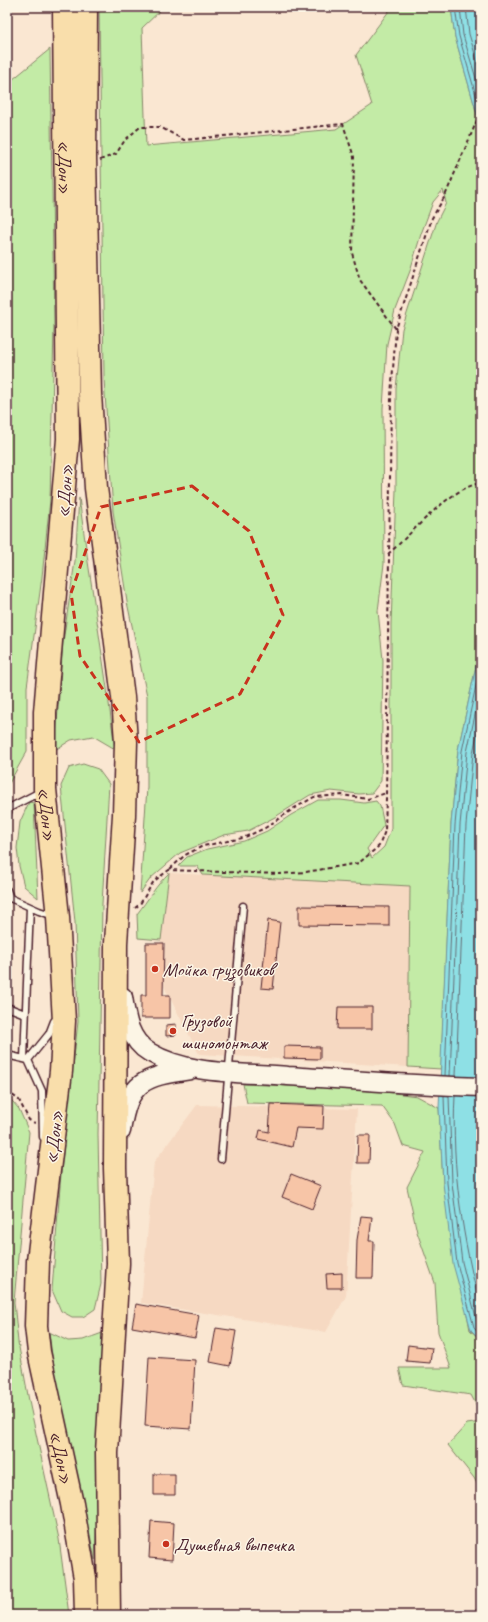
<svg xmlns="http://www.w3.org/2000/svg" width="488" height="1622" font-family="Caveat,sans-serif">
	<rect width="100%" height="100%" fill="#fae7d2"/>
	<filter id="ink" filterUnits="userSpaceOnUse"><feTurbulence type="fractalNoise" baseFrequency=".025" numOctaves="2"/><feDisplacementMap in="SourceGraphic" scale="8" xChannelSelector="R" yChannelSelector="G"/><feConvolveMatrix kernelMatrix="1 2 1 2 8 2 1 2 1" color-interpolation-filters="sRGB"/></filter>
	<g filter="url(#ink)">
		<path fill="#f6d9c2" d="M169,873L410,886L408,1067L199,1054L157,973Z
			M197,1105L357,1109L346,1296L326,1332L141,1303L154,1162Z"/>
		<path fill="#c3eba6" stroke="#868568" d="M99,7H164L142,28L146,146L336,129L372,105L356,55L392,7H451L455,37L481,128V643L458,750L451,824L441,1069L408,1067L410,886L203,875L197,866H178L187,857L207,849L244,841L267,831L291,815L318,800H341L364,803L376,801L380,806L384,825L367,849L372,858L384,847L391,829V624L396,490V389L402,329L437,221L446,203L443,190L433,202L421,234L410,271L395,310L387,344L383,408L384,564L378,611L383,660L381,781L372,793L359,794L331,791L310,795L275,817L248,831L224,835L180,853L151,878L140,893L147,787V696L127,602L113,511L104,379Z
			M50,49L54,327L50,500L42,577L27,687V751L7,787V84Z
			M79,498C90,582 105,665 115,749L93,736L71,740L55,750L63,642L75,561Z
			M83,764L98,769L109,784L102,904L100,1026L98,1134L101,1284L95,1309L83,1317H72L61,1311L52,1290L62,1161L78,1022L75,922L61,786L69,768Z
			M29,802L34,803L38,898L24,886L19,866L17,848L20,822Z
			M169,873L161,940L138,938L137,914C148,900 156,885 169,873Z
			M243,1084L363,1089L417,1096L439,1108L443,1183L470,1330L481,1340V1414L471,1395L403,1385L399,1368H451L438,1332L435,1283L417,1232L407,1187L425,1152L403,1146L395,1124L382,1106L247,1103Z
			M7,1095L19,1109L29,1132L14,1302L18,1342L30,1406L59,1539L69,1615H7Z
			M49,1332L68,1341L83,1340L105,1332L95,1560C81,1484 57,1409 49,1332Z
			M481,1422V1491L474,1478L448,1445L467,1424Z"/>
		<path fill="#8ee0e5" stroke="#73939b" d="M451,7H481V128L455,37Z
			M481,643V1340L471,1330L453,1264L443,1183L439,1108L451,824L458,750Z"/>
		<g fill="none" stroke-linecap="round" stroke-linejoin="round">
			<path stroke="#656c75" stroke-width="1" d="M455,7L459,36L481,113
				M460,7L463,35L481,95
				M466,7L469,34L481,74
				M445,1076L455,825L462,751L481,662
				M450,1076L460,825L467,752L481,687
				M456,1076L466,825L473,753L481,716
				M444,1096L447,1183L457,1263L474,1327L481,1335
				M449,1096L452,1183L462,1262L478,1325L481,1327
				M455,1096C451,1168 463,1241 481,1310"/>
		</g>
		<path fill="#f7c5a7" stroke="#4a1f2b" d="M299,906L389,907V926L299,925Z
			M268,920L280,922L273,989L261,988Z
			M146,943H164L163,995H170V1018H141V995H146Z
			M338,1007H372V1029H337Z
			M176,1024V1035L166,1036V1025Z
			M284,1046L320,1047V1059L284,1058Z
			M271,1104L324,1106L323,1129L296,1128L292,1147L258,1139L260,1130L269,1132Z
			M358,1135H370L369,1163H357Z
			M291,1174L321,1186L312,1209L282,1197Z
			M361,1216L372,1217L369,1241H374L373,1278H356L357,1240Z
			M342,1273V1288H327L326,1274Z
			M136,1304L199,1315L195,1338L132,1327Z
			M216,1328L236,1331L230,1366L210,1362Z
			M408,1345L432,1348L430,1363L406,1361Z
			M149,1357L195,1360L191,1429L145,1426Z
			M154,1474H175V1495H154Z
			M151,1521L174,1523L172,1560L149,1558Z"/>
		<g fill="none" stroke-linecap="round" stroke-linejoin="round">
			<g stroke="#4a1f2b" stroke-width="9">
				<path id="lane" d="M7,816L9,808L40,792
					M7,890L10,898L39,911L54,916
					M7,1007L25,1014
					M7,1055L28,1060L42,1091L43,1137
					M24,1059L30,907
					M28,1060L49,1034L54,1021
					M221,1159L243,906"/>
			</g>
			<g stroke="#4a1f2b" stroke-width="21">
				<path id="secondary" d="M123,997C126,1017 129,1040 149,1052C189,1076 243,1072 288,1076C352,1080 417,1085 481,1087
					M121,1131C129,1081 143,1077 190,1070"/>
			</g>
			<g stroke="#4a1f2b" stroke-width="25">
				<g id="highway">
					<path id="s1" d="M64,7L68,439L45,712V789L58,917L64,1021L61,1071L38,1261L36,1326L39,1352L72,1504L85,1578L86,1615"/>
					<path d="M86,7L85,157L90,394L96,488L123,697L126,742L124,815L116,943L115,1168L118,1263L107,1453L109,1615"/>
				</g>
			</g>
			<path stroke="#4a1f2b" stroke-width="2" stroke-dasharray="4 3" stroke-linecap="butt" d="M100,160L116,154L125,140L140,127H160L184,140L343,124L354,157L352,253L360,280L396,329
				M388,554C413,533 449,488 481,483
				M170,869L185,855L203,846L243,838L265,828L293,809L314,797L342,795L368,799L386,793
				M135,908L140,904L154,881L169,870L280,874L306,872L359,863L379,846L385,831L386,798L391,396L396,329L432,218L445,196L481,111
				M7,1091L19,1100L29,1120L35,1123"/>
			<use href="#lane" stroke="#fcf5e5" stroke-width="6"/>
			<use href="#secondary" stroke="#fcf5e5" stroke-width="18"/>
			<use href="#highway" stroke="#f9deab" stroke-width="22"/>
		</g>
	</g>
	<path fill="none" stroke="#c8321e" stroke-width="3" stroke-dasharray="8 5" stroke-linejoin="round" d="M192,486L249,531L283,615L240,694L139,742L80,656L71,593L101,507Z"/>
	<g fill="#c8321e" stroke="#fcf5e5" stroke-width="1.5">
		<circle cx="155" cy="969" r="4"/>
		<circle cx="173" cy="1031" r="4"/>
		<circle cx="166" cy="1544" r="4"/>
	</g>
	<g text-anchor="middle" stroke-width="3" stroke-linejoin="round" paint-order="stroke">
		<g font-size="19" fill="#4a1f2b" stroke="#fcf5e5">
			<text dy="7" stroke="none"><textPath href="#s1" startOffset="160">«Дон»</textPath></text>
			<text transform="translate(64 491) rotate(-86)" y="7">«Дон»</text>
			<text dy="7" stroke="none"><textPath href="#s1" startOffset="808">«Дон»</textPath></text>
			<text transform="translate(53 1137) rotate(-83)" y="7">«Дон»</text>
			<text dy="7" stroke="none"><textPath href="#s1" startOffset="1456">«Дон»</textPath></text>
		</g>
		<g font-size="19" fill="#4a1f2b" stroke="#fcf5e5" text-anchor="start">
			<text x="163" y="976">Мойка грузовиков</text>
			<text x="181" y="1027">Грузовой<tspan x="181" dy="22">шиномонтаж</tspan></text>
			<text x="174" y="1551">Душевная выпечка</text>
		</g>
	</g>
	<rect width="488" height="1622" fill="none" stroke="#fcf5e5" stroke-width="24"/>
	<rect x="12" y="12" width="464" height="1598" fill="none" stroke="#4a1f2b" stroke-width="1.5" filter="url(#ink)"/>
</svg>
